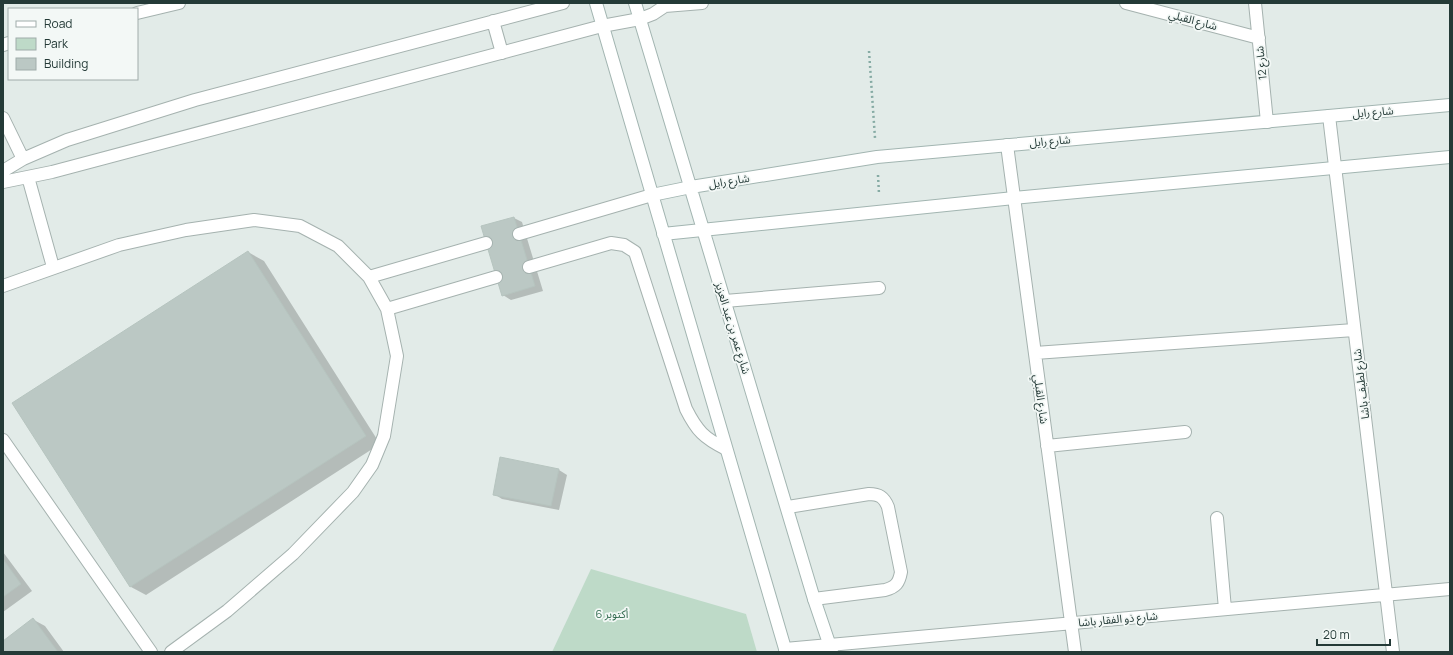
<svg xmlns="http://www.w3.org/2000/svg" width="1453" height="655" font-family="Manrope,'Noto Sans Arabic',sans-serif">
	<rect width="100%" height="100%" fill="#e2ebe8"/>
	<path fill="#bedac8" d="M591,569L746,614L757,652H552Z"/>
	<path fill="#0003" d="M514,218L522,222L543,291L511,300L503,295L483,227Z
		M248,252L264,261L380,444L146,595L131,587Z
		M559,470L567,475L559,510L502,499L494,494Z
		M3,552L32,591L3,612Z
		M34,620L45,626L64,652H3V642Z"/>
	<path fill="#bbc8c4" stroke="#b6c4bf" d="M514,217L535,286L502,296L481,226Z
		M248,251L366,436L130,587L12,403Z
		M500,457L559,469L551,506L493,495Z
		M3,559L21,584L3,597Z
		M33,618L58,652H3V641Z"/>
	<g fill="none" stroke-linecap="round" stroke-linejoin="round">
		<g stroke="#a5b2af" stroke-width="14">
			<path id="lane" d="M137,13L179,3
				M493,21L502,53
				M3,45L9,43
				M3,118L23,159
				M3,171L23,159L67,140L195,100L563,3
				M28,177L53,267
				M3,182L52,172L602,26
				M519,234L652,195
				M529,267L611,243L624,245L635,252L686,409C697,431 704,438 726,449
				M369,277L486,243
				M3,286L119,245L186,230L254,220L300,226L338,246L369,277L387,309L397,356L384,436L372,465L353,492L293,554L227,611L171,652
				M387,309L496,277
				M3,440L151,652
				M788,507L869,494C879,494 884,497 888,507L901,572C899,583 896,587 885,590L814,599"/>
		</g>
		<g stroke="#a5b2af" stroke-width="14">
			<path id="street" d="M1126,3L1259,38
				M1255,3L1267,122
				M602,26L640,19L653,14L665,6L702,3
				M1329,116L1393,652
				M1007,145L1075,652
				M725,301L879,288
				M1035,353L1354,330
				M1047,446L1185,432
				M1217,518L1225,609
				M785,649L1450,589"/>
		</g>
		<g stroke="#a2b5b1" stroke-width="14">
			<path id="secondary" d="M596,3L786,652
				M635,3L814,599L832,652
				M652,195L691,187L877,157L1450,105
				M663,234L1014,198L1450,157"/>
		</g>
		<path stroke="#86aba4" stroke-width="2.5" stroke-dasharray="2 3" stroke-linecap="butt" d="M869,51L875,138
			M878,175L879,194"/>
		<use href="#lane" stroke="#fff" stroke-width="12"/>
		<use href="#street" stroke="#fff" stroke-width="12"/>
		<use href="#secondary" stroke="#fff" stroke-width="12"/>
	</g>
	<g text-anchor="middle" stroke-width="3.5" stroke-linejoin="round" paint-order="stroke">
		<g font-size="11" fill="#243a37" stroke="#f3f8f6">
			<text transform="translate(1193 20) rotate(15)" y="4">شارع القبلي</text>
			<text transform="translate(1261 63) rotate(-96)" y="4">شارع 12</text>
			<text transform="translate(1373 112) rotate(-5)" y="4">شارع رايل</text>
			<text transform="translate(1050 141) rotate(-5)" y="4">شارع رايل</text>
			<text transform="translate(729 181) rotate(-9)" y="4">شارع رايل</text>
			<text transform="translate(733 328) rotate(73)" y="4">شارع عمر بن عبد العزيز</text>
			<text transform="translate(1361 384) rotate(-97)" y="4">شارع لطيف باشا</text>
			<text transform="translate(1041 399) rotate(82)" y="4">شارع القبلي</text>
			<text transform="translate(1118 619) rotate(-5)" y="4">شارع ذو الفقار باشا</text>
		</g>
		<g font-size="11" fill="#336c50" stroke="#f3f8f6">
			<text x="612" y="618">6 أكتوبر</text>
		</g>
	</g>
	<rect width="1453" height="655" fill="none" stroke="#243a37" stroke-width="8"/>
	<rect x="8" y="8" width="130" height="72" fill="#f3f8f6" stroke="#a0acaa"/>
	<rect x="16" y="21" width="20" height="6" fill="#ffffff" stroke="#a0acaa"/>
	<text x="44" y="28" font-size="12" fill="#243a37">Road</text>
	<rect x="16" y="38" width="20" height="12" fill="#bedac8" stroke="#a0acaa"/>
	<text x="44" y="48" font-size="12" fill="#243a37">Park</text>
	<rect x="16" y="58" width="20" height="12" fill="#bbc8c4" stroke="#a0acaa"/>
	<text x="44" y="68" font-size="12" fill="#243a37">Building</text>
	<path d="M1317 639v6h73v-6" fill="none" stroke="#243a37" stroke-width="2"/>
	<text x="1323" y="639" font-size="12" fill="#243a37" stroke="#f3f8f6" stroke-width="3" paint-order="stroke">20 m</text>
</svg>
